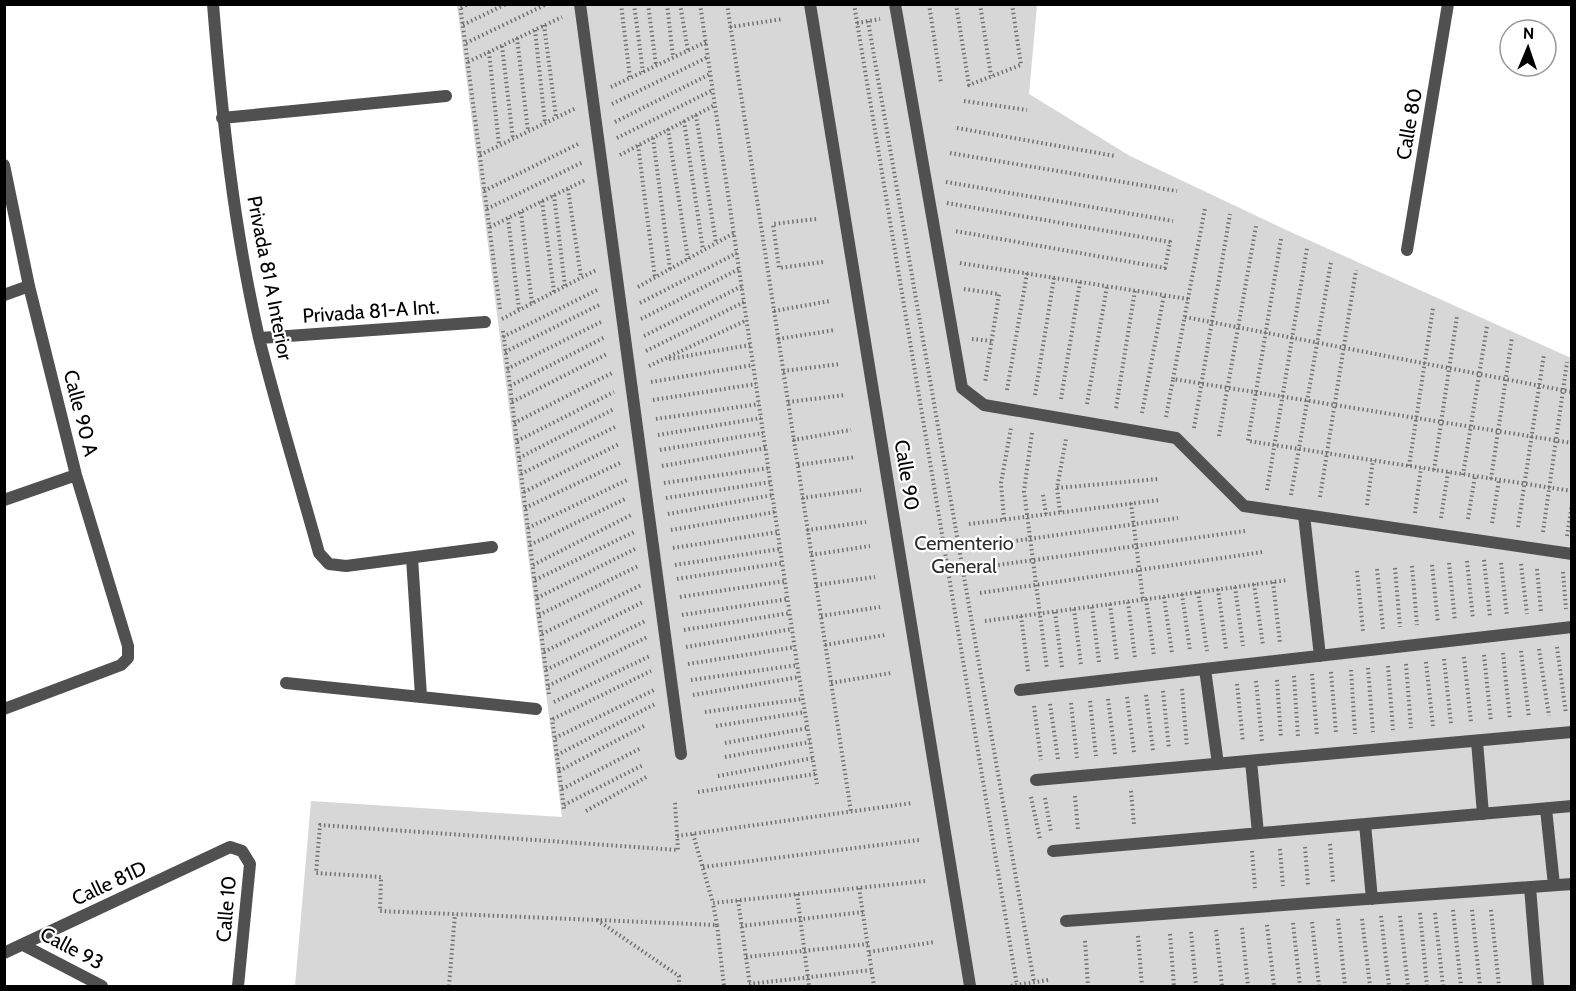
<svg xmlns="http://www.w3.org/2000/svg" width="1576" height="991" font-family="Cabin,sans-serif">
	<rect width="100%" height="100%" fill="#fff"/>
	<path fill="#d7d7d7" d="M457,5H1037L1029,94L1130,156L1284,229L1571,358V986H295L311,801L562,817Z"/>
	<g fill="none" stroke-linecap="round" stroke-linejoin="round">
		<path stroke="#727272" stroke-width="4" stroke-dasharray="1.5 3" stroke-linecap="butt" d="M460,4L500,309
			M621,4L630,78
			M634,4L643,72
			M648,4L656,65
			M667,4L673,57
			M680,4L688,51
			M700,4L799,677L817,784
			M727,4L851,812
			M854,4L1017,986
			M929,4L941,83
			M956,4L969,85L1021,65L1012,4
			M980,4L991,76
			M461,8L468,4
			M868,21L1034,982
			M857,23L880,19
			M463,25L506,4
			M544,25L556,117
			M730,27L783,19
			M535,30L545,123
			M517,38L528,131
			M466,43L547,4
			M502,46L513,139
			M489,52L499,145
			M468,62L562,17
			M611,87L706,42
			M964,101L1027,110
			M612,104L708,57
			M696,115L716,243
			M684,121L703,250
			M615,122L710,74
			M957,128L1115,156
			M668,129L688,259
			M617,138L713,90
			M653,138L670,269
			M638,145L655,278
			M950,153L1177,191
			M480,155L576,108
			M620,155L715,105
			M946,182L1173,221
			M568,189L581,277
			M484,191L580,143
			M554,195L565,286
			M542,201L554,292
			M947,203L1170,242L1165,268L955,231
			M487,209L583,162
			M521,212L532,303
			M508,218L519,310
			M816,219L773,224L779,268L823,262
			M490,227L585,180
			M1281,239L1248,441L1572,491
			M960,263L1188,299L1173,379L1572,443
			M638,287L734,233
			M964,289L999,294L985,383
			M1188,299L1205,208
			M640,303L737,253
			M774,311L830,301
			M1185,317L1572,392
			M502,319L596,270
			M641,319L739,269
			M503,331L549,695
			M644,336L742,286
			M503,337L599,289
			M778,339L835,330
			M972,339L992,341
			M646,351L744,302
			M505,352L601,304
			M669,359L750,345
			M649,366L747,320
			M507,369L603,321
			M783,371L840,364
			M651,382L753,365
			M510,386L605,337
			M1007,390L1027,273
			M1035,395L1054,278
			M1061,399L1080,282
			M653,400L756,384
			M512,402L607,354
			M788,402L845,395
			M1087,404L1107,286
			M1116,408L1135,290
			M1142,413L1164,295
			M1166,417L1173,379
			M656,419L759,404
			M514,423L612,373
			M1194,428L1230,214
			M1032,433L1024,491L1047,669
			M658,435L761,418
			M1219,436L1256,226
			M793,440L851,430
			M517,441L614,392
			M660,450L763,433
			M519,458L614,409
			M798,465L856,457
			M662,466L766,448
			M1409,466L1433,308
			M1434,470L1457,316
			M521,474L617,426
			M1463,475L1487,326
			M1491,479L1512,337
			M664,483L769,468
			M1057,488L1158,479
			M1267,490L1307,248
			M524,492L619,444
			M1043,495L1046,514
			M1291,495L1331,262
			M1320,497L1356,270
			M666,498L771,482
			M802,498L861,490
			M1131,503L1143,600
			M1367,505L1373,460
			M525,508L622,462
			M1060,512L1057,488L1066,439
			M1415,513L1421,468
			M668,514L773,495
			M1441,518L1448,472
			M1004,519L1001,483L1011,428
			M1468,519L1475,476
			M1492,523L1499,480
			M969,524L1160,500
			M1518,527L1544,354
			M528,528L627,480
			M671,530L775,512
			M807,530L866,522
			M1543,532L1567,362
			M1567,536L1572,504
			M530,545L627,498
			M972,547L1178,518
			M673,548L778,532
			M811,555L870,546
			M1484,560L1490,617
			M1467,561L1473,619
			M1449,563L1455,621
			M1501,563L1507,616
			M1521,564L1527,614
			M533,565L631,515
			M675,565L780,549
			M1432,565L1438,623
			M1412,566L1417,625
			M976,568L1245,531
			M1395,568L1400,627
			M1377,569L1383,629
			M1537,569L1541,612
			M1357,571L1363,631
			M1563,572L1566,609
			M677,579L782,563
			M535,580L634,532
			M1273,582L1280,643
			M1254,584L1263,645
			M816,585L875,577
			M1235,587L1243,646
			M1218,589L1226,649
			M1198,592L1207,651
			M980,593L1263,552
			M1182,594L1190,651
			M680,597L785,581
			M1164,597L1172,653
			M537,598L635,549
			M1146,599L1154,656
			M1128,602L1135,658
			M1110,604L1117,660
			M1092,607L1099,662
			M1074,609L1081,665
			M1055,612L1062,667
			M539,615L638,566
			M682,615L788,599
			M821,616L880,607
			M1021,616L1028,671
			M985,621L1288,580
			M684,630L790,613
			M542,634L641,585
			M825,645L885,635
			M686,647L792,629
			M1557,647L1566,714
			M1539,649L1549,716
			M1521,651L1529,718
			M544,652L643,602
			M1503,653L1510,720
			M1484,655L1491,722
			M1464,657L1471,722
			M1444,659L1451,724
			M1426,662L1433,726
			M688,664L795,647
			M1406,664L1411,728
			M1388,666L1393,730
			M1368,668L1373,732
			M546,670L645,621
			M1351,670L1355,734
			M1331,672L1336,733
			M1312,674L1317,735
			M1294,676L1298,737
			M691,680L798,665
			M1277,680L1281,738
			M1256,681L1262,742
			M831,683L891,673
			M1237,684L1243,742
			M548,686L647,637
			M1182,689L1187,747
			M1163,691L1169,749
			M693,695L799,677
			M1146,695L1153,750
			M1127,697L1134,752
			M1108,699L1115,754
			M1090,701L1096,756
			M554,702L650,656
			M1071,703L1077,758
			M1050,704L1058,759
			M1034,706L1041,760
			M705,712L803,699
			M552,718L564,809
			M553,719L651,671
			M716,726L805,712
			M555,738L654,690
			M725,743L808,728
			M557,755L655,704
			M725,757L810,742
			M559,771L644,726
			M718,776L813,758
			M562,789L641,748
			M1131,791L1134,825
			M698,792L815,774
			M1075,796L1078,830
			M1031,797L1040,839
			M1045,798L1051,832
			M675,803L678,850L320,825L316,873L381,877L380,911L717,925L724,986
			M564,805L643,765
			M586,811L648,776
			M693,834L713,903
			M677,836L912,803
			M1330,844L1333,882
			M1305,847L1308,885
			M1280,849L1283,886
			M1252,851L1255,888
			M703,867L919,840
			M859,888L874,986
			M797,894L809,986
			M738,900L750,986
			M1453,910L1461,986
			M1472,910L1480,986
			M1491,910L1499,986
			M1420,913L1427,986
			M1435,913L1443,986
			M1381,916L1389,986
			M1400,916L1408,986
			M1338,919L1345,986
			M1362,919L1370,986
			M597,920L679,976V986
			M1312,922L1319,986
			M1293,923L1300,986
			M717,925L713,903L925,881
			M1267,925L1274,986
			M741,926L863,912
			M1242,928L1248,986
			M1216,930L1222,986
			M1191,932L1196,986
			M1170,934L1174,986
			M1138,936L1142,986
			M1085,941L1088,986
			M869,952L935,942
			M746,957L868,944
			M749,984L872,970
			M449,986L455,914
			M1011,986L1048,980"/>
		<path stroke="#505050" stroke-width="12" d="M580,4L681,754
			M810,4L970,986
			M895,4L962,388L984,405L1176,438L1244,506L1572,554
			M1304,515L1320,656
			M1205,669L1218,764
			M1020,690L1572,627
			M1477,741L1483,814
			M1251,761L1258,833
			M1036,780L1572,732
			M1546,809L1554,885
			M1365,824L1372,899
			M1053,851L1572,806
			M1530,887L1538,986
			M1066,921L1572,884"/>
		<path stroke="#505050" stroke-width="12" d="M213,4C222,117 234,228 259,338C277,410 299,481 319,553L329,564L346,566L492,547
			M222,118L446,96
			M4,165L29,286L76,475L128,646V658L121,665L4,709
			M1407,250L1448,4
			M4,295L29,286
			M260,338L485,322
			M4,500L76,475
			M412,558L421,696
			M286,683L536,709
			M23,945L102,986
			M4,953L230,847L242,851L250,864L238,986"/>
	</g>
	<g text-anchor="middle" stroke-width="4.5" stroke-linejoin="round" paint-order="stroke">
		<g font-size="20" fill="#000" stroke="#fff">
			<text transform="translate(1409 124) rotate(-80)" y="7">Calle 80</text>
			<text transform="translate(270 278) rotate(79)" y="7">Privada 81 A Interior</text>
			<text transform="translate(371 311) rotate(-4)" y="7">Privada 81-A Int.</text>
			<text transform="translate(81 413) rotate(76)" y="7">Calle 90 A</text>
			<text transform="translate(907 475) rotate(81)" y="7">Calle 90</text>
			<text transform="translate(109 883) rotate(-25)" y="7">Calle 81D</text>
			<text transform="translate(226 909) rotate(-85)" y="7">Calle 10</text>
			<text transform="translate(72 948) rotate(28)" y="7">Calle 93</text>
		</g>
		<g font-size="20" fill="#2e2e2e" stroke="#fff">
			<text x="964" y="550">Cementerio<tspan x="964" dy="23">General</tspan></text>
		</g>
	</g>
	<rect width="1576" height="991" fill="none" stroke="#000000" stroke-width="12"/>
	<g transform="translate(1528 48) rotate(2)"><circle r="28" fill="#ffffff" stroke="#999999" stroke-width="1.5"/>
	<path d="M0-4.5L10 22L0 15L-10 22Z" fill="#000000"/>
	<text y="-9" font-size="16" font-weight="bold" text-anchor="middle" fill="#000000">N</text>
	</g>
</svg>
